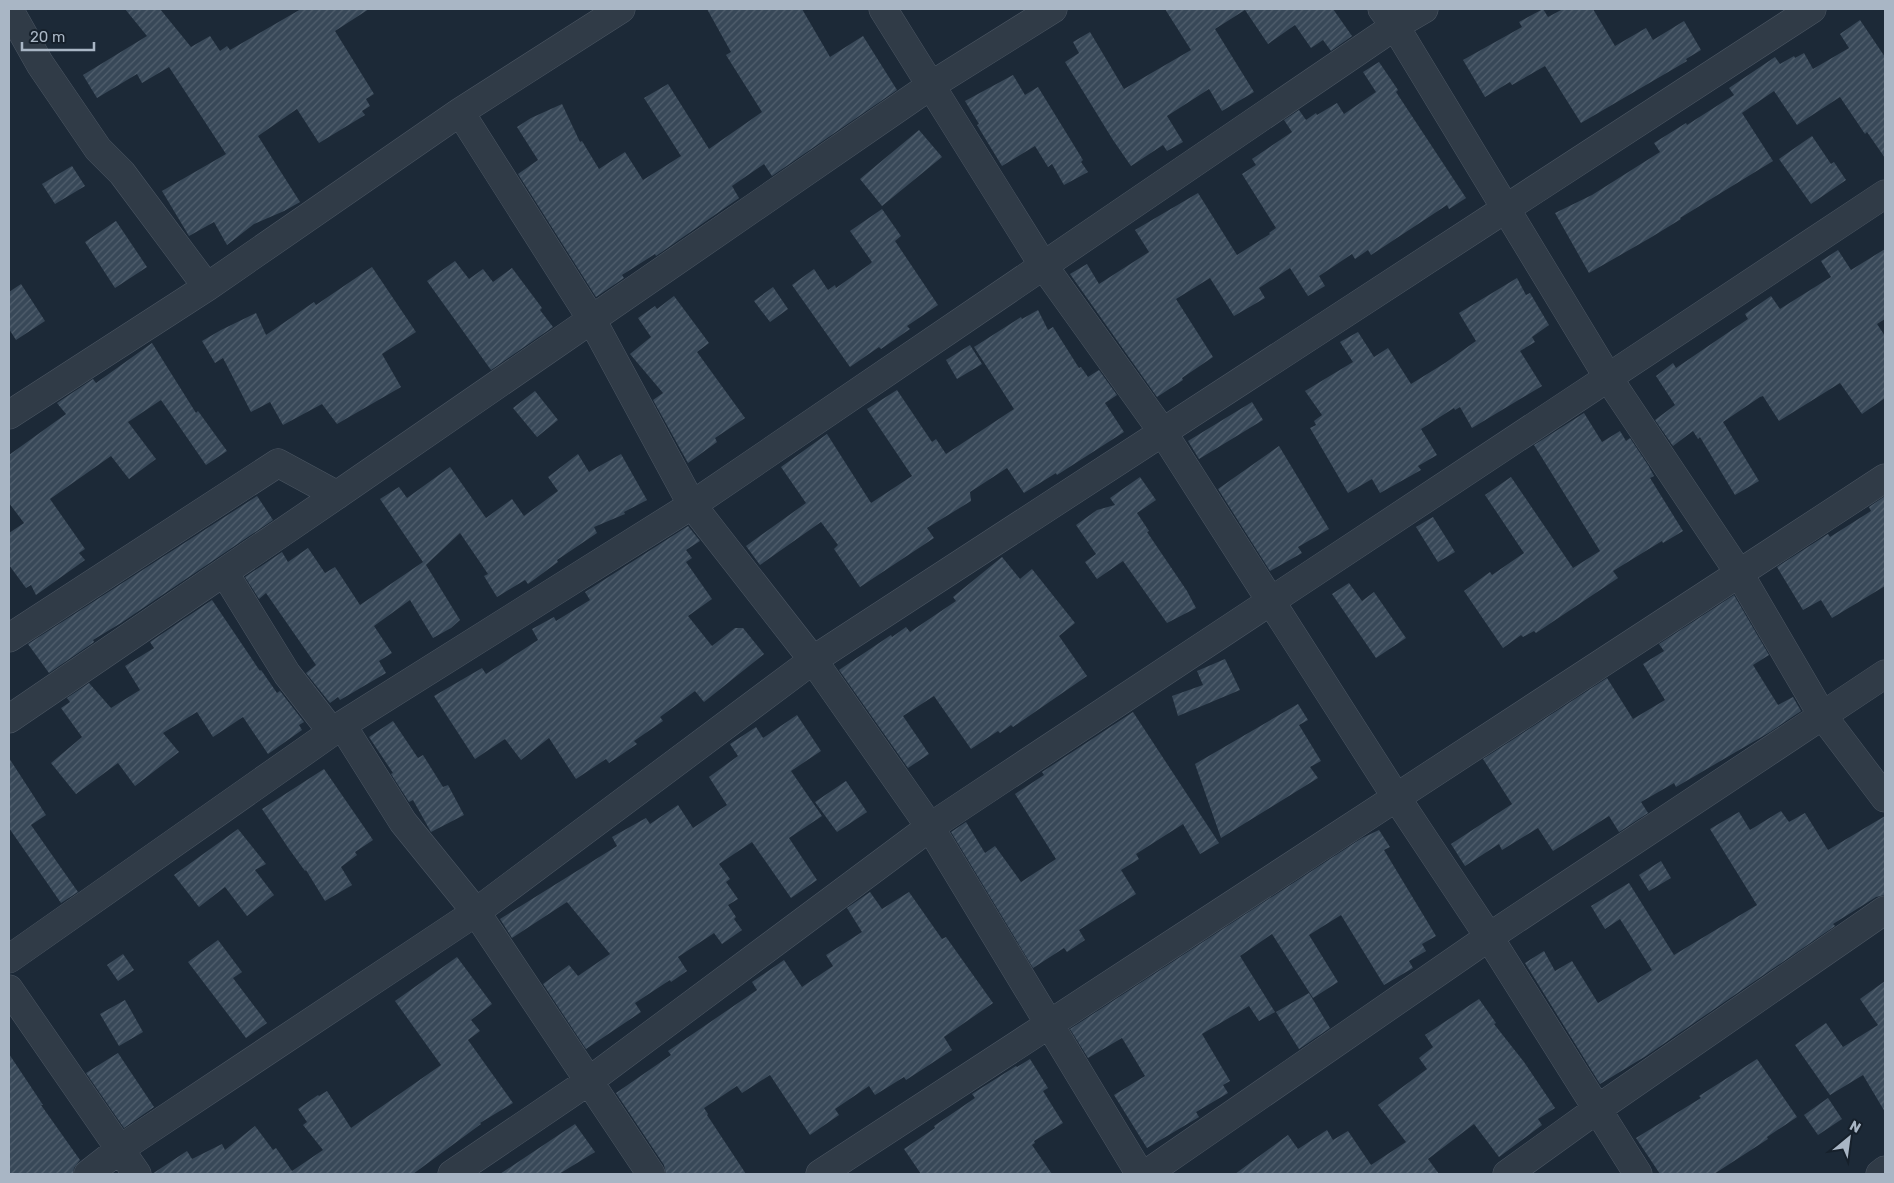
<svg xmlns="http://www.w3.org/2000/svg" width="1894" height="1183" font-family="Rubik,sans-serif">
	<defs>
		<pattern id="building-hatch" width="6" height="6" patternUnits="userSpaceOnUse" patternTransform="scale(1.25)"><rect width="6" height="6" fill="#384858"/><path d="M-1 1l2-2M0 6l6-6M5 7l2-2" fill="none" stroke="#52606e"/></pattern>
	</defs>
	<rect width="100%" height="100%" fill="#1c2937"/>
	<path fill="url(#building-hatch)" d="M125,9H160L191,47L210,36L220,51L227,46L230,50L301,9H369L335,31L374,94L366,99L370,106L362,111L365,115L319,143L297,109L258,136L300,202L284,211L254,224L227,245L214,222L189,236L162,191L226,154L169,67L142,83L137,74L97,98L83,75L147,36Z
		M707,9H802L830,57L863,36L897,90L772,176L764,164L732,186L739,198L656,256L655,254L622,275L624,278L596,297L518,174L538,160L517,127L531,118L562,104L580,142L582,141L599,169L625,152L643,180L681,156L644,98L668,84L709,149L762,112L726,55L731,52Z
		M1165,9H1333L1352,36L1331,51L1323,40L1311,48L1295,25L1268,44L1245,10L1215,29L1254,92L1222,111L1209,89L1167,116L1183,142L1167,151L1163,145L1131,166L1113,140L1065,62L1079,53L1073,42L1090,32L1124,89L1191,50Z
		M1543,9L1548,17L1563,9H1593L1615,46L1646,28L1653,40L1684,21L1701,50L1686,59L1687,61L1581,123L1545,66L1512,85L1510,82L1485,97L1463,60L1522,27L1519,22Z
		M1860,20L1885,57V158L1867,132L1865,134L1840,97L1797,125L1774,91L1742,113L1773,161L1680,218L1681,219L1650,238L1589,273L1555,213L1592,195L1660,152L1654,143L1686,123L1687,125L1734,95L1729,88L1775,57L1780,64L1794,56L1795,58L1804,53L1813,69L1849,48L1840,34Z
		M1379,62L1398,90L1396,92L1466,198L1449,209L1447,205L1371,255L1368,250L1355,259L1352,254L1319,276L1325,286L1308,296L1290,268L1259,288L1265,298L1234,316L1210,278L1176,299L1213,357L1182,378L1183,380L1157,397L1070,274L1087,264L1099,284L1149,252L1135,230L1198,193L1237,255L1270,234L1269,233L1276,228L1242,174L1256,165L1252,159L1292,132L1284,120L1299,110L1306,120L1316,113L1317,115L1337,103L1344,114L1376,92L1363,72Z
		M1013,75L1025,95L1038,87L1083,160L1081,162L1088,172L1064,185L1052,164L1048,167L1035,146L1002,166L977,125L979,124L965,101Z
		M919,130L942,157L882,206L860,179Z
		M1812,136L1831,164L1834,162L1846,180L1811,204L1779,159Z
		M72,166L85,186L55,204L42,184Z
		M882,209L901,236L895,241L938,305L907,326L910,329L881,349L879,347L850,367L792,285L814,269L828,290L835,285L836,288L870,264L872,262L850,231Z
		M116,221L147,267L115,288L85,242Z
		M1885,249V319L1877,324L1885,336V398L1862,414L1840,383L1779,421L1763,396L1760,397L1723,422L1759,481L1735,495L1700,437L1698,439L1693,431L1673,446L1655,420L1675,405L1656,376L1673,363L1676,368L1748,319L1745,314L1771,296L1780,309L1831,277L1821,261L1838,250L1851,270Z
		M455,261L469,279L483,269L493,282L512,268L542,308L540,310L553,327L491,370L427,281Z
		M372,267L416,332L382,354L401,387L337,424L322,404L283,425L270,402L251,412L223,358L215,363L202,341L221,330L256,313L266,335L314,302L316,305Z
		M1517,278L1526,295L1530,293L1549,325L1532,337L1535,342L1520,351L1542,386L1472,428L1460,407L1455,410L1454,408L1421,429L1437,455L1418,466L1421,470L1380,493L1372,479L1348,493L1310,428L1316,425L1314,421L1322,415L1305,391L1353,362L1340,342L1358,332L1374,357L1388,348L1411,384L1445,363L1476,341L1459,313Z
		M21,284L45,321L16,340L9,329V292Z
		M773,287L788,309L770,322L754,301Z
		M674,296L709,343L697,352L745,418L715,438L717,442L688,463L653,400L663,393L630,354L651,337L638,318L655,306L657,309Z
		M1038,310L1048,330L1053,327L1079,368L1081,367L1088,377L1099,370L1117,395L1105,403L1124,432L1057,475L1056,473L1024,493L1007,468L970,492L971,501L927,528L934,538L860,587L834,549L838,545L821,522L760,565L746,546L806,503L781,467L827,434L871,503L912,476L867,409L897,390L932,442L936,439L946,454L1014,409L974,347L1021,317L1022,319Z
		M152,343L196,413L198,411L227,451L206,465L161,400L128,422L156,459L129,479L111,456L50,499L85,549L79,553L85,560L36,595L31,585L26,588L9,565V533L24,523L9,503V455L66,414L57,403L93,379L96,383Z
		M970,345L982,364L957,379L946,360Z
		M535,391L558,420L537,437L513,408Z
		M1252,402L1263,420L1199,459L1188,441Z
		M1584,413L1602,442L1620,431L1626,441L1630,438L1648,465L1654,476L1650,478L1683,531L1663,543L1662,541L1613,571L1618,578L1536,633L1534,631L1523,637L1521,635L1503,648L1464,591L1490,572L1492,575L1524,553L1485,495L1511,477L1573,568L1600,551L1534,445Z
		M1279,446L1329,529L1298,547L1302,553L1270,571L1218,489Z
		M578,454L589,472L621,454L647,500L624,512L625,514L594,527L597,533L557,560L558,562L528,584L525,580L497,597L484,576L488,574L460,533L426,565L460,620L451,628L433,638L410,600L374,626L392,653L379,661L386,673L340,700L338,697L330,703L306,673L316,665L266,593L259,599L245,577L282,552L288,562L308,548L325,573L335,567L360,605L423,562L380,499L399,487L407,498L450,467L486,518L512,499L524,516L558,491L548,477Z
		M1140,477L1156,500L1137,513L1149,531L1147,532L1187,591L1196,608L1167,623L1123,561L1097,579L1085,562L1096,554L1076,525L1097,510L1115,505L1110,498Z
		M257,496L273,520L121,623L93,640L94,642L49,673L28,644Z
		M1885,496V586L1832,618L1821,600L1803,610L1777,567L1828,534L1830,537L1871,511L1869,507Z
		M1433,517L1455,552L1438,562L1416,527Z
		M688,526L700,541L686,550L692,558L686,562L712,599L688,616L712,646L735,628H743L764,654L704,702L695,691L660,717L663,721L634,741L637,744L609,763L606,759L576,779L549,738L521,760L505,739L475,759L434,696L482,668L486,674L538,640L532,629L554,617L556,621L590,600L585,592Z
		M1002,557L1020,579L1032,569L1075,623L1059,636L1087,676L1013,727L1011,725L1000,733L998,731L971,749L934,696L903,716L929,754L908,768L839,670L891,635L892,637L906,627L910,632L956,601L953,597Z
		M1349,583L1362,601L1374,592L1406,638L1376,658L1332,594Z
		M1734,595L1769,655L1753,665L1778,705L1793,697L1801,711L1770,732L1676,787L1674,783L1641,802L1648,813L1619,832L1609,816L1553,851L1538,828L1502,850L1499,844L1465,866L1451,844L1512,804L1483,759L1607,678L1633,719L1665,700L1643,664L1664,651L1659,644Z
		M212,600L260,671L261,670L277,693L280,691L304,722L299,725L302,730L268,754L243,717L213,737L197,712L163,733L179,752L135,786L118,763L76,794L51,763L82,737L61,708L70,702L67,698L89,683L111,708L140,690L125,666L154,648L150,642Z
		M1225,659L1240,690L1178,716L1172,696L1203,685L1197,671Z
		M1298,704L1308,720L1299,725L1321,761L1310,767L1318,778L1221,838L1195,764Z
		M1133,712L1219,843L1200,854L1183,824L1136,854L1139,859L1121,870L1136,894L1079,930L1085,940L1067,952L1064,948L1033,968L951,832L966,822L985,853L995,846L1021,882L1056,859L1015,794L1044,775L1042,772Z
		M797,715L821,751L791,771L822,816L789,838L817,880L791,898L752,842L719,864L730,879L726,882L738,899L728,905L736,917L734,919L742,930L722,944L714,933L678,957L687,971L671,982L670,980L635,1003L641,1012L586,1049L543,984L569,965L578,976L610,954L567,902L512,938L500,919L617,846L612,837L646,818L650,824L678,805L693,828L727,805L709,777L738,756L730,744L756,727L763,738Z
		M393,721L418,758L423,755L443,787L448,785L464,815L431,832L413,800L409,802L391,774L393,773L369,737Z
		M9,758L46,815L31,825L78,892L61,903L9,828Z
		M324,769L373,840L355,852L357,855L341,867L352,885L325,901L306,870L305,871L289,849L262,809Z
		M846,781L867,812L837,832L815,802Z
		M1781,811L1789,822L1805,813L1828,850L1885,816V895L1876,897L1833,924L1835,926L1646,1056L1600,1084L1525,963L1544,951L1555,971L1572,961L1598,1003L1652,970L1620,919L1605,929L1591,906L1629,883L1674,955L1757,905L1710,829L1739,812L1750,830Z
		M238,829L266,864L255,870L274,895L247,916L225,887L199,907L174,875Z
		M1379,830L1390,847L1384,850L1436,936L1422,944L1426,951L1409,961L1413,968L1384,985L1341,915L1309,935L1338,982L1313,998L1272,934L1240,956L1275,1012L1259,1021L1249,1006L1202,1034L1230,1081L1223,1085L1228,1093L1196,1112L1199,1117L1147,1148L1114,1095L1145,1076L1122,1038L1088,1058L1070,1029L1362,838Z
		M1661,861L1671,878L1649,891L1639,875Z
		M870,892L882,909L909,892L942,939L946,937L993,1003L944,1037L952,1050L906,1080L904,1077L875,1095L869,1086L835,1109L839,1115L810,1135L770,1075L742,1093L737,1086L704,1108L708,1114L707,1115L746,1174H666L664,1165L616,1093L671,1055L668,1051L757,990L752,982L784,960L802,987L833,966L826,955L862,932L847,908Z
		M218,940L242,972L233,978L267,1023L246,1038L188,962Z
		M123,954L134,970L118,981L107,965Z
		M457,957L492,1004L471,1020L480,1031L468,1040L513,1103L480,1123L481,1124L413,1174H152L187,1151L192,1159L222,1144L225,1150L255,1126L273,1150L276,1148L292,1171L323,1150L303,1125L307,1122L298,1109L318,1095L319,1096L327,1091L351,1128L441,1065L395,1001Z
		M1885,981V1112L1863,1075L1830,1095L1795,1045L1826,1023L1843,1047L1878,1025L1860,999Z
		M1309,993L1330,1028L1299,1049L1276,1012Z
		M1479,999L1496,1023L1494,1024L1524,1062L1555,1108L1538,1119L1542,1125L1499,1157L1474,1124L1428,1159L1439,1174H1235L1288,1135L1298,1149L1327,1130L1333,1140L1348,1131L1371,1165L1406,1142L1378,1105L1427,1069L1419,1058L1433,1047L1425,1035Z
		M125,1000L143,1032L119,1046L100,1014Z
		M118,1053L154,1107L124,1128L86,1073Z
		M9,1054L43,1105H41L80,1160L74,1168L73,1174H9Z
		M1030,1059L1048,1088L1043,1091L1063,1123L1034,1141L1035,1143L1032,1145L1052,1174H921L904,1149L935,1128L934,1126L975,1098L972,1094L1016,1066L1017,1067Z
		M1757,1059L1797,1117L1767,1137L1768,1139L1714,1174H1660L1636,1138L1701,1098L1699,1096Z
		M1828,1098L1842,1119L1818,1135L1804,1115Z
		M575,1124L595,1152L559,1174H500Z"/>
	<g fill="none" stroke-linecap="round" stroke-linejoin="round">
		<g stroke="#4b5663" stroke-width="29">
			<path id="minor" d="M9,9L40,64L98,149L122,173L207,287
				M883,9L1043,265L1162,431L1396,797L1489,937L1638,1174
				M1382,9L1395,26L1609,379L1739,573L1822,715L1885,798
				M460,112L592,320L692,505L813,660L930,827L1140,1174
				M9,415L207,287L460,112L621,9
				M224,572L287,674L332,732
				M9,638L278,463L337,495
				M9,719L337,495L930,86L1053,9
				M342,725L403,822L476,912L651,1174
				M9,959L342,725L692,505L1395,26L1424,9
				M9,989L137,1174
				M88,1174L120,1149L476,912L813,660L1812,9
				M452,1174L589,1081L930,827L1885,194
				M820,1174L1885,478
				M1146,1174L1489,937L1885,674
				M1507,1174L1596,1110L1885,910
				M1880,1174L1885,1170"/>
		</g>
		<use href="#minor" stroke="#303b47" stroke-width="28"/>
	</g>
	<rect width="1894" height="1183" fill="none" stroke="#a9b6c5" stroke-width="20"/>
	<g transform="translate(1849 1138) rotate(29)" stroke="#16202b" stroke-width="4" paint-order="stroke">
	<path d="M0-4L9 19L0 12L-9 19Z" fill="#a9b6c5"/>
	<text y="-8" font-size="14" font-weight="bold" text-anchor="middle" fill="#a9b6c5">N</text>
	</g>
	<path d="M22 42v8h72v-8" fill="none" stroke="#a9b6c5" stroke-width="2.5"/>
	<text x="30" y="42" font-size="15" fill="#a9b6c5" stroke="#16202b" stroke-width="4" paint-order="stroke">20 m</text>
</svg>
